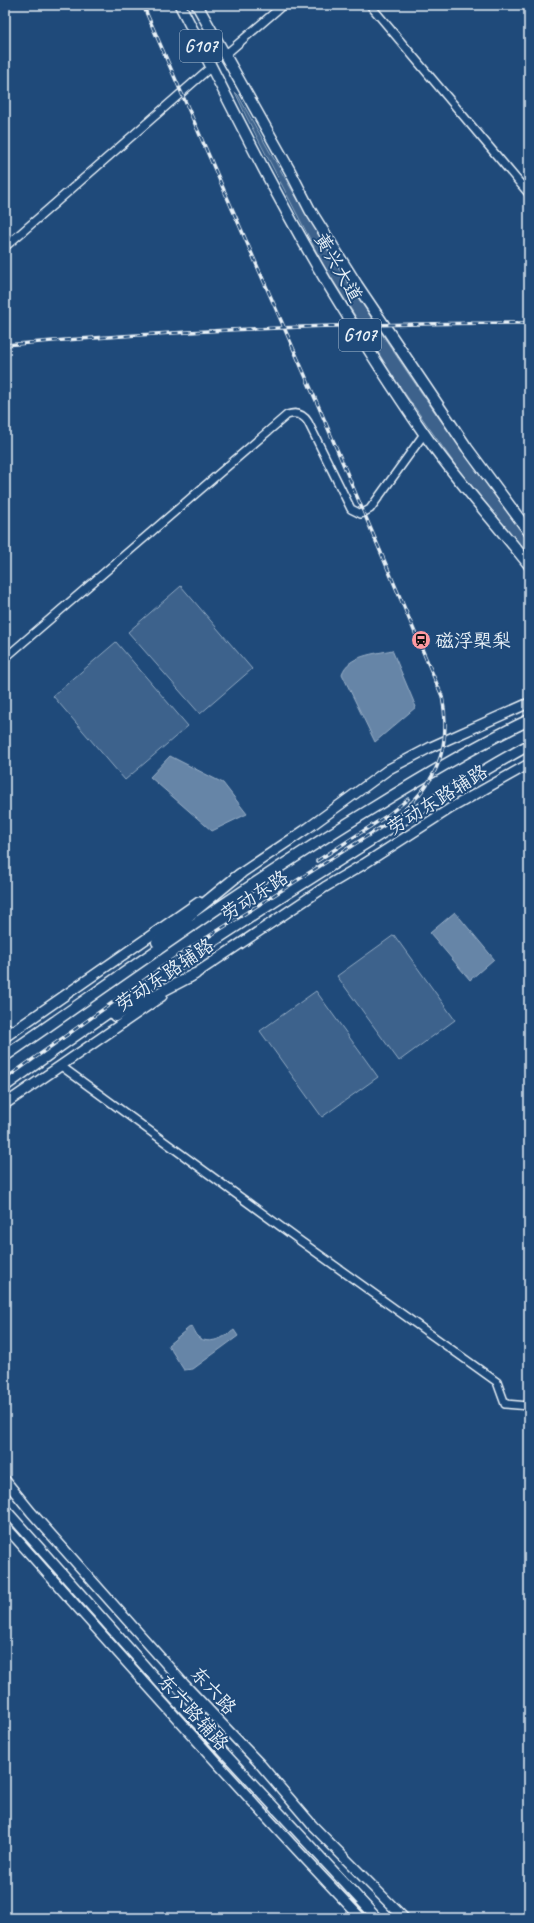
<svg xmlns="http://www.w3.org/2000/svg" width="534" height="1923" font-family="Caveat,'LXGW WenKai TC',sans-serif">
	<rect width="100%" height="100%" fill="#1f4a7a"/>
	<filter id="ink" filterUnits="userSpaceOnUse"><feTurbulence type="fractalNoise" baseFrequency=".025" numOctaves="2"/><feDisplacementMap in="SourceGraphic" scale="8" xChannelSelector="R" yChannelSelector="G"/><feConvolveMatrix kernelMatrix="1 2 1 2 8 2 1 2 1" color-interpolation-filters="sRGB"/></filter>
	<g filter="url(#ink)">
		<path fill="#3c628c" stroke="#92aac2" d="M235,92L238,95C323,250 421,400 529,541V555L463,476L394,378L324,266L246,116Z
			M181,586L252,669L200,714L128,632Z
			M116,642L188,726L125,780L53,696Z
			M394,935L455,1020L399,1061L337,976Z
			M316,991L378,1077L322,1117L260,1031Z"/>
		<path fill="#6685a7" stroke="#9ab0c7" d="M392,650L416,707L375,742L342,674C348,655 375,654 392,650Z
			M170,756L223,783L247,814L212,831L150,777Z
			M455,912L494,959L470,980L430,933Z
			M191,1326C193,1329 195,1335 198,1337C209,1346 225,1337 234,1330L238,1336L193,1369L184,1370L168,1345Z"/>
		<g fill="none" stroke-linecap="round" stroke-linejoin="round">
			<g stroke="#e8f1f8" stroke-width="10">
				<path id="minor" d="M370,5L529,194
					M225,55L283,5
					M5,247L211,67
					M5,658L287,415C296,412 303,414 308,422L351,509L361,514L370,509L424,434
					M5,1026L14,1031
					M61,1066L299,1240L497,1382L505,1404L529,1406"/>
			</g>
			<g stroke="#e8f1f8" stroke-width="12">
				<path id="major" d="M234,878L308,828L389,769L431,747L529,703
					M189,978L325,887L364,864L451,808L529,764
					M5,1037L199,902
					M5,1104L162,996
					M5,1480L31,1512L184,1684L260,1764L313,1826L404,1918
					M5,1509L166,1690L377,1918
					M5,1526C123,1658 239,1790 361,1918"/>
			</g>
			<g stroke="#e8f1f8" stroke-width="13">
				<path id="highway" d="M180,5C227,97 273,192 326,281C357,332 389,383 423,432C455,479 494,520 529,565
					M197,5L290,171L310,210L357,285L467,448L529,532
					M157,942L240,874
					M115,1016L195,974
					M5,1056C128,971 249,883 376,806C426,775 476,745 529,720
					M5,1086C113,1007 225,932 338,861C401,821 464,781 529,745"/>
			</g>
			<use href="#minor" stroke="#1f4a7a" stroke-width="7"/>
			<use href="#major" stroke="#1f4a7a" stroke-width="9"/>
			<use href="#highway" stroke="#1f4a7a" stroke-width="10"/>
			<g stroke="#e8f1f8" stroke-width="3.5">
				<path id="rail" d="M5,345C179,330 354,323 529,323
					M317,861L388,815L408,799
					M5,1079L181,954L391,821C434,788 453,751 442,696L318,405L143,5"/>
			</g>
			<use href="#rail" stroke="#1f4a7a" stroke-width="2" stroke-dasharray="6" stroke-linecap="butt"/>
		</g>
	</g>
	<defs>
		<g id="station-disc" transform="scale(1)"><circle r="9.5" fill="#ff9aa2" stroke="#1f4a7a"/><path d="M-3-6H3Q5-6 5-4V2Q5 4 3 4L4.5 6H3L1.5 4h-3L-3 6H-4.5L-3 4Q-5 4-5 2V-4Q-5-6-3-6ZM-3.5-4v3h7v-3ZM-3.5 1v1.5H-2V1ZM2 1v1.5H3.5V1Z" fill="#111"/></g>
	</defs>
	<g fill-rule="evenodd">
		<use href="#station-disc" x="421" y="640"/>
	</g>
	<g text-anchor="middle" stroke-width="4" stroke-linejoin="round" paint-order="stroke">
		<g fill="#1f4a7a" stroke="#acbfd2" stroke-width="1">
			<rect x="180" y="30" width="42" height="32" rx="3"/>
			<rect x="339" y="319" width="42" height="32" rx="3"/>
		</g>
		<g font-size="18" font-weight="bold" fill="#e8f1f8">
			<text x="201" y="52">G107</text>
			<text x="360" y="341">G107</text>
		</g>
		<g font-size="19" fill="#e8f1f8" stroke="#1f4a7a">
			<text transform="translate(339 267) rotate(60)" y="7">黄兴大道</text>
			<text transform="translate(437 799) rotate(-32)" y="7">劳动东路辅路</text>
			<text transform="translate(254 895) rotate(-33)" y="7">劳动东路</text>
			<text transform="translate(164 974) rotate(-34)" y="7">劳动东路辅路</text>
			<text transform="translate(214 1690) rotate(47)" y="7">东六路</text>
			<text transform="translate(194 1712) rotate(48)" y="7">东六路辅路</text>
		</g>
		<g font-size="19" fill="#e8f1f8" stroke="#1f4a7a" text-anchor="start">
			<text x="435" y="647">磁浮㮾梨</text>
		</g>
	</g>
	<rect width="534" height="1923" fill="none" stroke="#1f4a7a" stroke-width="20"/>
	<rect x="10" y="10" width="514" height="1903" fill="none" stroke="#e8f1f8" stroke-width="1.5" filter="url(#ink)"/>
</svg>
